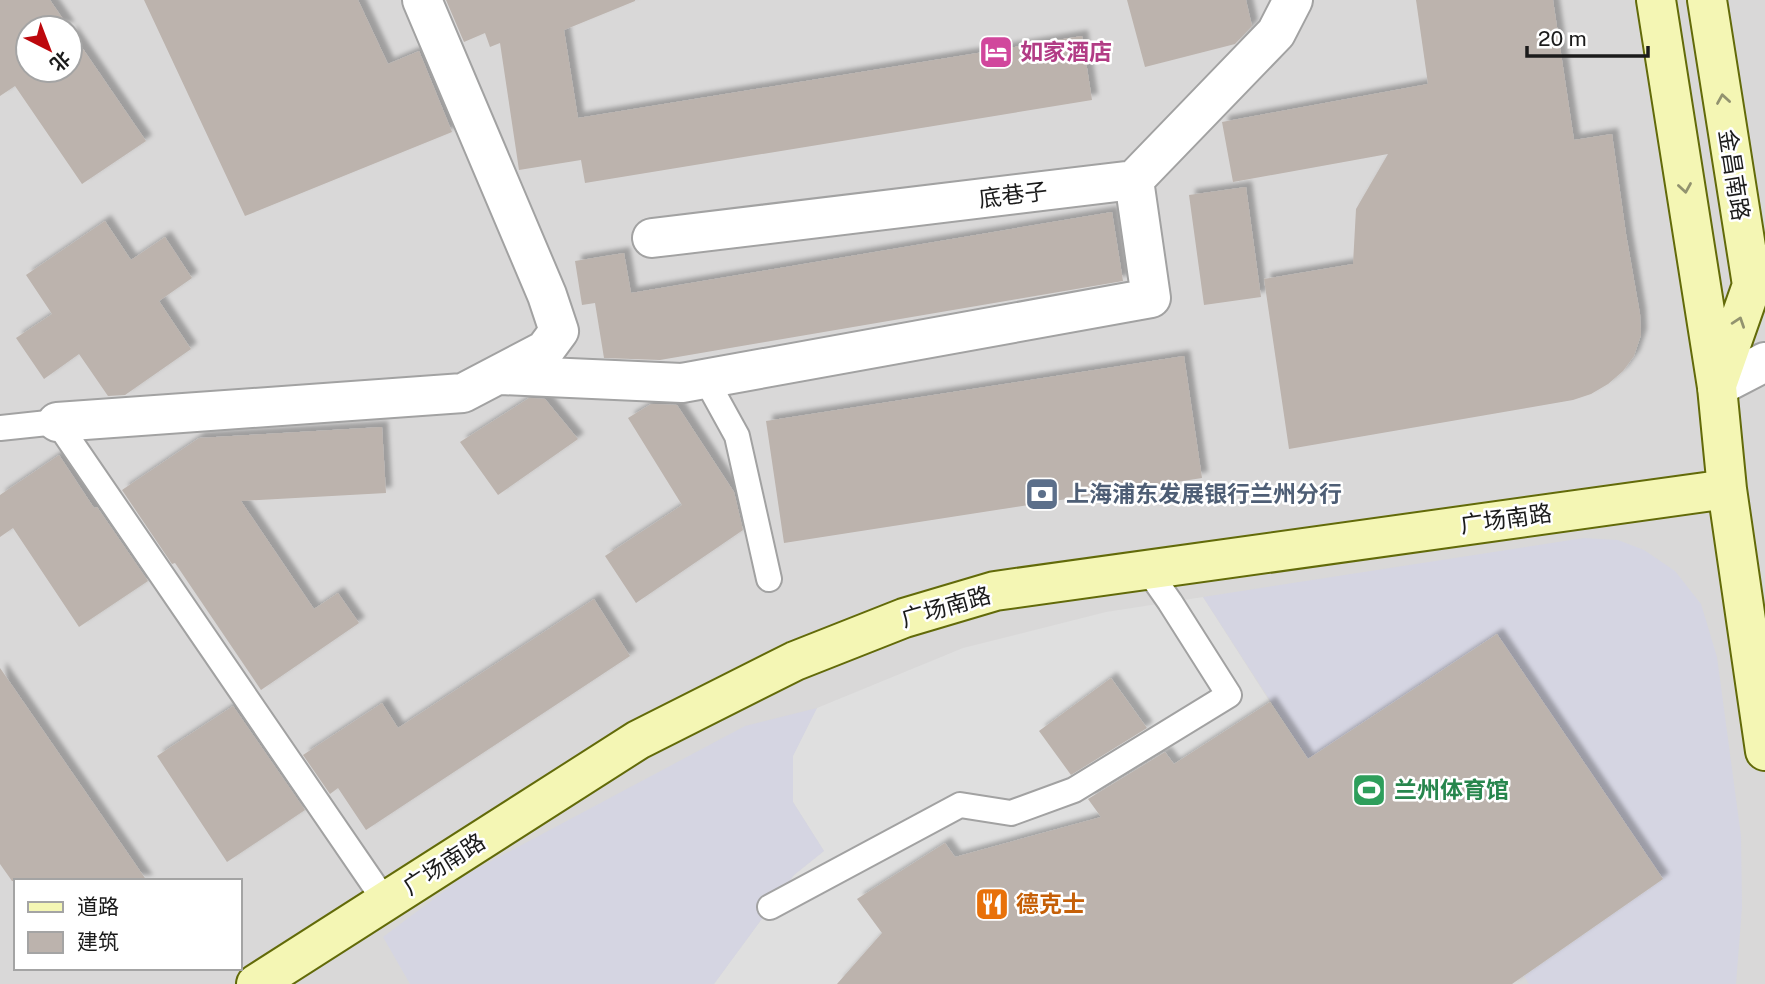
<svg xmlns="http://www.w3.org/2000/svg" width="1765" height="984" font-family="'Public Sans','Noto Sans SC',sans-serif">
	<defs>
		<filter id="shadow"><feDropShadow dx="6" dy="-6" stdDeviation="2" flood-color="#0004"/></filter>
	</defs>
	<rect width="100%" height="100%" fill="#ece8e0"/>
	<path fill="#d9d8d8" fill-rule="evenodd" d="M0,0H1765V984H0ZM28,28H70V70H28ZM16,881H240V968H16Z"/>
	<path fill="#dfdfdf" d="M1203,597L1270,702L1089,820L955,857L945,843L857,899L882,933L837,984H714L794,875L824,851L793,802V756L817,708L963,648L1106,612Z"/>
	<path fill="#d5d5e2" d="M1584,538L1618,540L1644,550L1675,571L1701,604L1717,657L1741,836L1742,907L1736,984H1529L1524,976L1663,879L1497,634L1308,759L1203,597Z
		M817,708L793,756V802L824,851L794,875L714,984H410L383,937L467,874L745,726Z"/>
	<path fill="#bcb3ad" filter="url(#shadow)" d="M0,0H50L69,28H28V70H70V30L146,141L82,184L15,86L0,96Z
		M144,0H358L388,64L419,51L452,132L245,216Z
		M446,0H635V1L564,30L578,118L1082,36L1092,100L585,183L581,160L519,170L500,43L490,47L485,33L464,42Z
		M1127,0H1246L1252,26L1235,44L1145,67Z
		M1416,0H1553L1574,140L1612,134L1626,234L1640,314L1641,335L1634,356L1623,371L1608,384L1591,394L1573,400L1289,449L1264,279L1353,264L1356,209L1388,154L1233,182L1222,122L1428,84Z
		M1246,187L1261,297L1204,305L1189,195Z
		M1112,212L1123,281L660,360L604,358L595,303L582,305L575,261L624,253L631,293Z
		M105,221L131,260L165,237L192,278L159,301L191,349L125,395L108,396L79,354L44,379L16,338L52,314L26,275Z
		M1184,356L1202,478L784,543L766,421Z
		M529,398L545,399L578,439L498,495L460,442Z
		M651,404L677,405L734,492L743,530L636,603L605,556L682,505L628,418Z
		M382,427L386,493L241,501L314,609L338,593L359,623L261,690L175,563L172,564L122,490L199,438Z
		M59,455L94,508L97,507L148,581L79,627L13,528L0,537V495Z
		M594,599L630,656L366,830L338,788L330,794L303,755L382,703L398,728Z
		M1497,634L1663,879L1512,984H837L882,933L857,899L945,843L955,857L1101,817L1088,799L1165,752L1174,764L1270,702L1308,759Z
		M0,668L147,881H12L0,864Z
		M1111,678L1147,728L1071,775L1039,731Z
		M233,706L305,810L227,862L157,756Z"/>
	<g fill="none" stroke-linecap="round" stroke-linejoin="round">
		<g stroke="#a2a2a2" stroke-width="28">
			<path id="lane" d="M705,378L737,436L769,579
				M0,428L57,422L385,901
				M770,907L960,805L1011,813L1074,790L1229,695L1170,602L1147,569"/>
		</g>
		<g stroke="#a2a2a2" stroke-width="42">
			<path id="street" d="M652,238L1134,180L1276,33L1293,0
				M501,375L682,383L1151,298L1134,180
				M1717,387L1765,362
				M57,422L463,393L545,350L559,331L547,295L422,0"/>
		</g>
		<g stroke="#626a09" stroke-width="42">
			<path id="secondary" d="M1656,0L1717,387L1727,489L1765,751
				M1707,0L1752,285L1718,382
				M256,984L638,740L795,661L904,618L995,591L1727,489"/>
		</g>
		<use href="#lane" stroke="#fff" stroke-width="24"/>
		<use href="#street" stroke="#fff" stroke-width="38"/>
		<use href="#secondary" stroke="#f4f6b4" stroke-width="38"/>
	</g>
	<defs><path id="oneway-chevron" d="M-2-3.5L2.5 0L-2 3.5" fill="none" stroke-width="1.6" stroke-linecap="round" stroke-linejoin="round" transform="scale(1.75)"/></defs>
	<g stroke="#92936f">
		<use href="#oneway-chevron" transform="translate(1723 99) rotate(-99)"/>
		<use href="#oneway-chevron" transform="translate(1685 188) rotate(81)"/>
		<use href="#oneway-chevron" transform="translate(1739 322) rotate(-71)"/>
	</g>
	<defs>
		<g id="hotel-square" transform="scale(1.75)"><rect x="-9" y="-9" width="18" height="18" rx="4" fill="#d1479c" stroke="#fff"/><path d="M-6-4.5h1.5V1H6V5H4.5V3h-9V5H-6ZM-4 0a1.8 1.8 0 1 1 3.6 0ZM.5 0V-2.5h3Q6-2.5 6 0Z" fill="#fff"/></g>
		<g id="bank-square" transform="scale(1.75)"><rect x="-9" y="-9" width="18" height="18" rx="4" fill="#5c6f8a" stroke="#fff"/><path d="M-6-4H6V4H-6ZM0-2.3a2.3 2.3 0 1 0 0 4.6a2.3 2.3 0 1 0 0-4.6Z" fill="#fff"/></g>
		<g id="stadium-square" transform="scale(1.75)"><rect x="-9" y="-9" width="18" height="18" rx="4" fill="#2e9e5b" stroke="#fff"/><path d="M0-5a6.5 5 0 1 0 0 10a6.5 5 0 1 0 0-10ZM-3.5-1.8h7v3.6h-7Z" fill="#fff"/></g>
		<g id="restaurant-square" transform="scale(1.75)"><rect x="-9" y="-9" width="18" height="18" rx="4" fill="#e8710a" stroke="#fff"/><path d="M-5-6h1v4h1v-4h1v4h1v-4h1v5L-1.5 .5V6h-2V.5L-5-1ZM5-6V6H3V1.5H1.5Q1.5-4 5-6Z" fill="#fff"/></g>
	</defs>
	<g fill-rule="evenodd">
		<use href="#hotel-square" x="996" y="52"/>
		<use href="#bank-square" x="1042" y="494"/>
		<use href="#stadium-square" x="1369" y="790"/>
		<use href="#restaurant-square" x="992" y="904"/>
	</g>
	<g text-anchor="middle" stroke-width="5" stroke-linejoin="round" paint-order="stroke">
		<g font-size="23" font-weight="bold" fill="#b23c85" stroke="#fff" text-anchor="start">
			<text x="1020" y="60">如家酒店</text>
		</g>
		<g font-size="23" fill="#1b1b1b" stroke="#fff">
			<text transform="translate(1734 175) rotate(81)" y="8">金昌南路</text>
			<text transform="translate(1013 195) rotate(-7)" y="8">底巷子</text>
			<text transform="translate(1506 519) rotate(-8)" y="8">广场南路</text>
			<text transform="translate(946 607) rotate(-16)" y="8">广场南路</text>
			<text transform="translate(444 864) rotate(-33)" y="8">广场南路</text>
		</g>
		<g font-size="23" font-weight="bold" fill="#4e5e75" stroke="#fff" text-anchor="start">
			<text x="1066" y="502">上海浦东发展银行兰州分行</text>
		</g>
		<g font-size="23" font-weight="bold" fill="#27864d" stroke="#fff" text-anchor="start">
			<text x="1394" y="798">兰州体育馆</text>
		</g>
		<g font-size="23" font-weight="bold" fill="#c56008" stroke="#fff" text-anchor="start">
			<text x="1016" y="912">德克士</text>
		</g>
	</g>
	<rect x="14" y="879" width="228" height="91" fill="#ffffff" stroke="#a4a4a4" stroke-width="2"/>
	<rect x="28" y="902" width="35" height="10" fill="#f4f6b4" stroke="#a4a4a4" stroke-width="2"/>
	<text x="77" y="914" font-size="21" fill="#1b1b1b">道路</text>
	<rect x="28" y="932" width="35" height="21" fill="#bcb3ad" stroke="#a4a4a4" stroke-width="2"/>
	<text x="77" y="949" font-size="21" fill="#1b1b1b">建筑</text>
	<g transform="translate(49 49) rotate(138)"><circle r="33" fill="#ffffff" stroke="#a4a4a4" stroke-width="2"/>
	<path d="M0-5L12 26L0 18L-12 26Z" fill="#bd080d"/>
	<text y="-10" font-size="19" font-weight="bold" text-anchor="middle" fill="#1b1b1b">北</text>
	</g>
	<path d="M1527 46v10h121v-10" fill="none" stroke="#1b1b1b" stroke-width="3.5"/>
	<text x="1538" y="46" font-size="21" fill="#1b1b1b" stroke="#ffffff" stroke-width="5" paint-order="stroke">20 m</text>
</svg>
